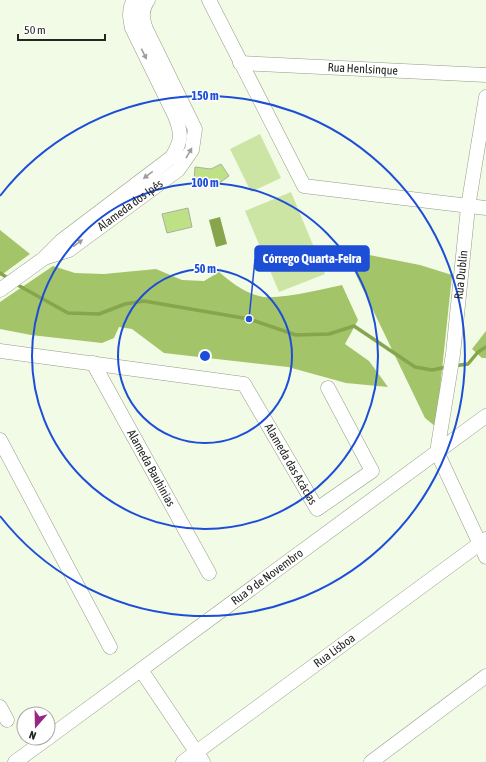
<svg xmlns="http://www.w3.org/2000/svg" width="486" height="762" font-family="'Asap Condensed',sans-serif">
	<rect width="100%" height="100%" fill="#f2fbe5"/>
	<path fill="#cce5a4" d="M260,134L281,178L251,192L230,149Z
		M291,192L325,274L279,292L245,211Z"/>
	<path fill="#a4c46a" d="M0,230L30,254L0,276Z
		M344,250L420,265L452,275L436,427L425,418Z
		M53,266L75,273L104,274L156,269L182,280L204,281L219,272C231,282 243,292 259,296C275,301 324,289 342,285L358,320L345,344L369,361L388,387L346,383L288,367L164,353L132,329L119,327L114,338L102,343L31,335L0,329V302Z
		M486,331V358H482L472,349Z"/>
	<path fill="#86a54c" d="M220,217L227,244L216,247L209,220Z"/>
	<g fill="none" stroke-linecap="round" stroke-linejoin="round">
		<path stroke="#86a54c" stroke-width="3.5" d="M0,273L9,279
			M16,284L68,313L99,314L125,304L144,301L249,319L296,335L329,334L354,326L415,367L432,370L447,367
			M453,366L468,364L478,352L486,347"/>
	</g>
	<path fill="#bfe186" stroke="#a8b19c" d="M221,164L229,176L218,184L194,180L195,167L211,169Z
		M188,208L192,227L167,233L162,214Z"/>
	<g fill="none" stroke-linecap="round" stroke-linejoin="round">
		<g stroke="#939b87" stroke-width="15">
			<g id="street">
				<path d="M209,0L304,186L486,208"/>
				<path id="s1" d="M240,63L486,75"/>
				<path id="s2" d="M47,257L69,250L178,170L192,150L195,129L146,29C142,18 141,10 148,0"/>
				<path d="M0,290L43,259L61,241L172,157C182,140 182,134 175,116L132,28C130,19 128,9 134,0"/>
				<path id="s3" d="M0,351L244,384L317,509L372,471L328,388"/>
				<path id="s4" d="M93,363L209,573"/>
				<path d="M0,440L110,647"/>
				<path id="s5" d="M437,452L453,354L468,207L486,97"/>
				<path d="M437,452L486,557"/>
				<path d="M141,670L203,762"/>
				<path d="M0,707L7,720"/>
				<path id="s6" d="M48,738L486,416"/>
				<path d="M15,762L48,738"/>
				<path id="s7" d="M183,762L486,539"/>
				<path d="M371,762L486,676"/>
			</g>
		</g>
		<use href="#street" stroke="#fff" stroke-width="14"/>
	</g>
	<defs><path id="oneway-solid" d="M-6-.8H1V-3.2L6.5 0L1 3.2V.8H-6Z"/></defs>
	<g fill="#9d9e9b">
		<use href="#oneway-solid" transform="translate(144 54) rotate(64)"/>
		<use href="#oneway-solid" transform="translate(189 153) rotate(-60)"/>
		<use href="#oneway-solid" transform="translate(148 175) rotate(143)"/>
		<use href="#oneway-solid" transform="translate(78 243) rotate(-36)"/>
	</g>
	<g fill="none" stroke="#1d4ed8" stroke-width="2">
		<circle cx="205" cy="356" r="87"/>
		<circle cx="205" cy="356" r="173"/>
		<path d="M0 196A260 260 0 1 1 0 516"/>
	</g>
	<g text-anchor="middle" stroke-width="3" stroke-linejoin="round" paint-order="stroke">
		<g font-size="12" fill="#252820" stroke="#fff">
			<text dy="4" stroke="none"><textPath href="#s1" startOffset="123">Rua Henlsinque</textPath></text>
			<text dy="4" stroke="none"><textPath href="#s2" startOffset="99">Alameda dos Ipês</textPath></text>
			<text dy="4" stroke="none"><textPath href="#s5" startOffset="179">Rua Dublin</textPath></text>
			<text dy="4" stroke="none"><textPath href="#s3" startOffset="339">Alameda das Acácias</textPath></text>
			<text dy="4" stroke="none"><textPath href="#s4" startOffset="120">Alameda Bauhinias</textPath></text>
			<text dy="4" stroke="none"><textPath href="#s6" startOffset="272">Rua 9 de Novembro</textPath></text>
			<text dy="4" stroke="none"><textPath href="#s7" startOffset="188">Rua Lisboa</textPath></text>
		</g>
	</g>
	<circle cx="205" cy="356" r="6" fill="#1d4ed8" stroke="#fff" stroke-width="2"/>
	<g font-size="12" text-anchor="middle" font-weight="bold" fill="#1d4ed8" stroke="#fff" stroke-width="3" stroke-linejoin="round" paint-order="stroke">
		<text x="205" y="100">150 m</text>
		<text x="205" y="187">100 m</text>
		<text x="205" y="273">50 m</text>
	</g>
	<path fill="none" stroke="#1d4ed8" stroke-width="1.5" d="M249 319L255 259"/>
	<circle fill="#1d4ed8" stroke="#fff" stroke-width="1.5" cx="249" cy="319" r="4"/>
	<rect fill="#1d4ed8" stroke="#1d4ed8" stroke-width="1.5" x="255" y="246" width="114" height="25" rx="4"/>
	<g font-size="13" text-anchor="middle" font-weight="bold" fill="#fff">
		<text x="312" y="263">Córrego Quarta-Feira</text>
	</g>
	<g transform="translate(36 726) rotate(200)"><circle r="19" fill="#ffffff" stroke="#a8a9a6"/>
	<path d="M0-3L7 15L0 10L-7 15Z" fill="#982684"/>
	<text y="-6" font-size="11" font-weight="bold" text-anchor="middle" fill="#252820">N</text>
	</g>
	<path d="M18 34v6h87v-6" fill="none" stroke="#252820" stroke-width="2"/>
	<text x="24" y="34" font-size="12" fill="#252820" stroke="#ffffff" stroke-width="3" paint-order="stroke">50 m</text>
</svg>
